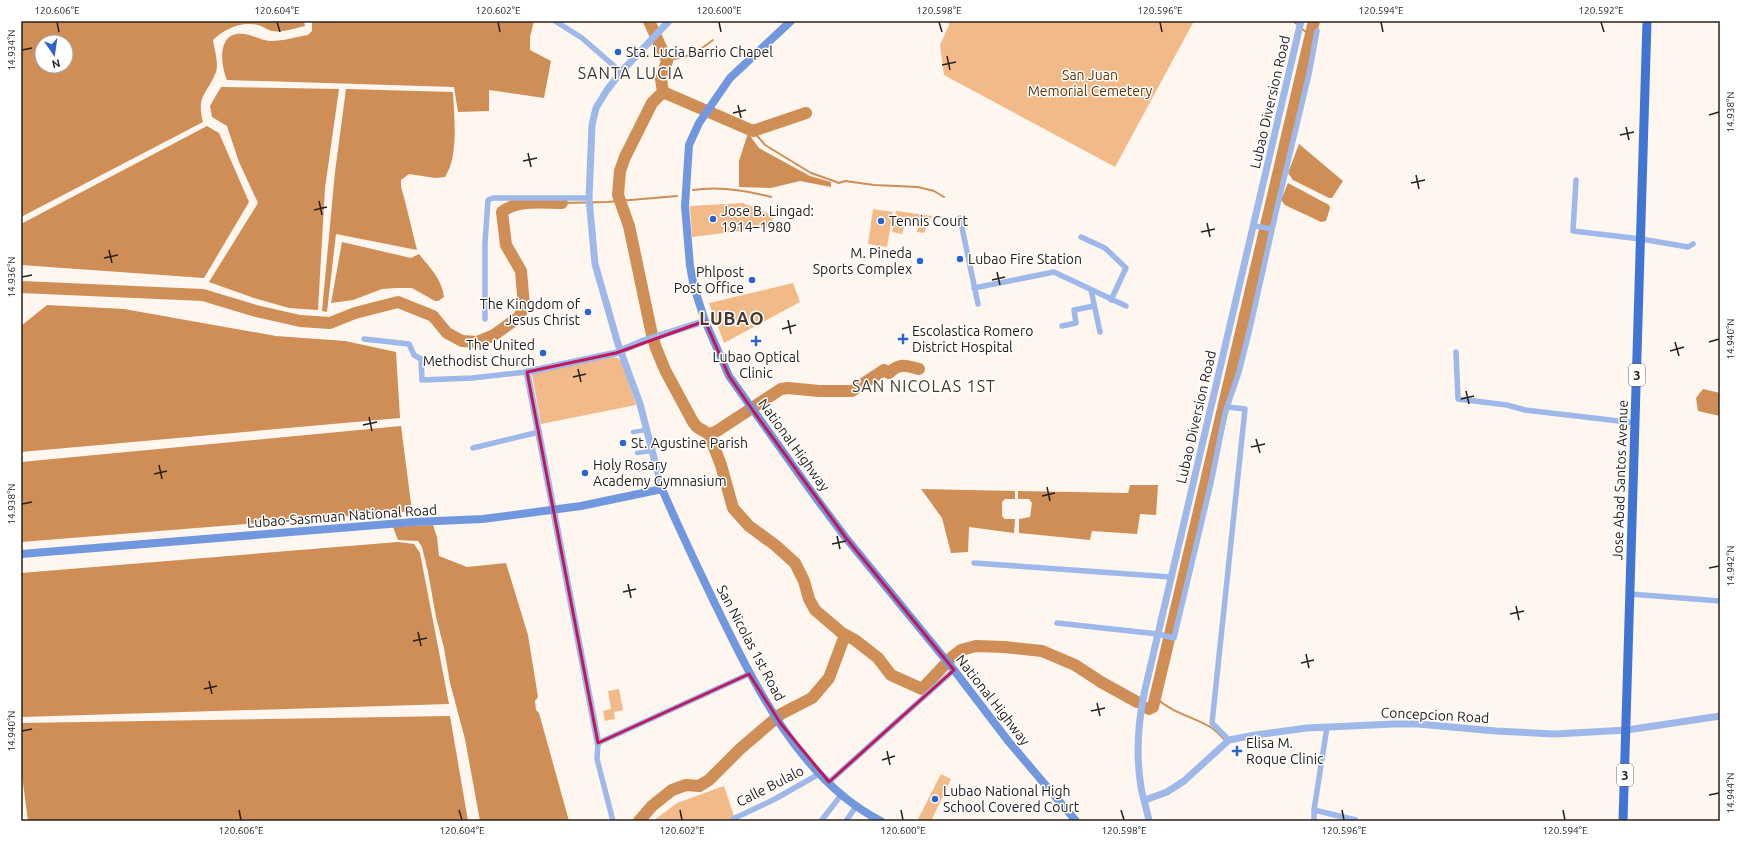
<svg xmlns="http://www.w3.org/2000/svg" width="1741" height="842" font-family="Ubuntu,sans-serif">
	<rect width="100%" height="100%" fill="#fef6ef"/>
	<path fill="#f3ba89" d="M948,21H1194L1115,167L944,75L940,45L949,25Z
		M743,203L772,215L773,227L692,237L690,206Z
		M873,209L893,212L887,247L868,244Z
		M896,211L932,216L924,233L917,232L919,222L906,220L902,234L892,232Z
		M793,283L800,302L724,343L709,303Z
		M611,357L618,358L622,362L636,405L541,424L532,374Z
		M619,689L623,710L614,712L615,719L605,721L603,711L611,709L608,691Z
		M941,774L951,779L931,821H922L918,819Z
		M724,786L734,816L731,817L732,821H653L677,803Z"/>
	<path fill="#cf8e55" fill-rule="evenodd" d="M21,21H304L305,26C296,28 282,33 272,31C267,30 263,26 258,25C241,21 224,29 213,40C214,48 219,63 216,72C207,94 196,96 203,122L21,217ZM42,42H66V66H42Z
		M312,21H534L530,37V50L551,61L544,98L489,90V111L458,112L454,87L227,80C220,63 217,31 244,34C253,35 262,41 271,41C283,41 296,37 308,35L312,31Z
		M221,87L339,89L325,188L318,310L289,308L254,298L209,282L258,203L239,162L227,126L212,117L210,106Z
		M346,89L453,92C454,116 459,156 445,177L435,178L409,174L401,180V187L404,197L417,250L336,234L327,312L322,311L335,172Z
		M207,126L219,133L249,202L204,278L21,265V224Z
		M748,133L759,148L810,176L831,182V187L800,181L771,188L739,187V161Z
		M1299,144L1343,181L1332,198H1329L1293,180L1288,173Z
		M1288,183L1329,205L1330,208L1326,221L1321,222L1285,205L1281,200Z
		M342,242L411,258L419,254C430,268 442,279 444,297L438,301H435L412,288H396L382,289L353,300L331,303Z
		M47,305L124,309L276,336L345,341L396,352L400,418L21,452V326Z
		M1703,389L1720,393V416L1698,411L1696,398Z
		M401,426L412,511L21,542V462Z
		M1130,485H1158L1156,515L1140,514L1137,534L1092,531L1090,540L1019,533V519L1030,517L1032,503L1029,499H1018V491L1128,493Z
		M921,489L1015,491V499H1005L1002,502V516L1005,519H1015L1014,533L969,527L968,552L951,553L942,518Z
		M433,525L437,537L439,556L467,567L506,563L528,635L538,697L535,701L536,710L539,713L569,821H480L465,739L450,683L444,648L436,617L428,572L422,547L418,541L398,540L393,527Z
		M398,542L414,544L420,553L449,704L21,717V573Z
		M450,716L468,821H28L21,768V723Z"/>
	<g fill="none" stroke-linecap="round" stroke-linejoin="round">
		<path stroke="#cf8e55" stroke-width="2" d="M1293,21L1298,25
			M1301,28L1311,36
			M667,61L694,54L713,40
			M753,131L765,145L811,173L831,180L839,183L845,181L874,185L918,187L934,191L944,197
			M693,190C719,186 745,190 771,197
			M562,203L607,202L677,196
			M1155,697C1173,714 1192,716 1212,728C1216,731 1220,735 1224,739"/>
		<path stroke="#cf8e55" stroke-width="12" d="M649,21L667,61L661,79L663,92L753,131L806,113
			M663,92L652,103L625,157L620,171L618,195L629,226L652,335L656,348L665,370L693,422L697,427L709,434L717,431L781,389L788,388L819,391H852L884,370L889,373C899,363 906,365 919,369
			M21,287L203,295L256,311L300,321L330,323L355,313L398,302L433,316L447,333L462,341L477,342L494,335L519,317L524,306L521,271L506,245L502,212C518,199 543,203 562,203
			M709,434L721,465L733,508L749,526L775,545L795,563L804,581L809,599L815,610L842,633L855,640L878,658L891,675L922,689L951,658L961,650L976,646L1004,647L1042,651L1075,665L1101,682L1137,702
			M1147,708L1149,709L1153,707L1314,21
			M639,821L652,806L672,790L686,785L699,786L709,780L740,749L781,714L812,698L829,678L845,635"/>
		<path stroke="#9db8e9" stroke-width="4.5" d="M633,432L646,430
			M637,453L651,451"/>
		<path stroke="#9db8e9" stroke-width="5.5" d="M555,21L582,38L621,72
			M1576,180L1573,231L1641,239L1688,247L1693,244
			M960,218L978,304
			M1255,226L1272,229
			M1081,237L1105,248L1126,268L1111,300
			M974,288L1054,272L1126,306
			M1091,290L1100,332
			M485,319V243L488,200L493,198H589
			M1062,326L1076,323L1074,310L1094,306
			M364,339L409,344L414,355L421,359L422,380L472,378L527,372
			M1456,352L1458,399L1507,405L1525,410L1636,423
			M1228,407L1245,409L1212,723L1229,740
			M473,448L539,432
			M974,563L1171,577
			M1630,594L1720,601
			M1057,623L1158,634L1174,638L1211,483L1225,413L1239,372L1251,324L1276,212L1309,74L1317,31
			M829,782L954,670
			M1314,810L1356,820V821
			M733,819L775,799L819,774
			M613,821L597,759L598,743L749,674
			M821,821L842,794
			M846,821L857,805
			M1314,821V810L1327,727"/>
		<path stroke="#9db8e9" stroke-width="7" d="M662,489L640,404L618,344L595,264L589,198L592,125L596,108L607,90L621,72L669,21
			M598,743L527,372L616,353L643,341L705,321
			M1145,800L1167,792L1184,781L1229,740L1255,735L1307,728L1394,724H1418L1496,731L1555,734L1627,730L1720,716
			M1149,821C1147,810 1143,799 1141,787C1136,757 1138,724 1144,694L1301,21"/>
		<path stroke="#7198df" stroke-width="8" d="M791,21L730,78L699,123L689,145L685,206L690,266L694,287L705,321L729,376L816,498L846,538L954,670L1009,742L1076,821
			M21,554L414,522L483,519L581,506L662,489C679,529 698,568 717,608C754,684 801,781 881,821"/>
		<path stroke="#4274d3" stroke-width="9" d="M1623,821L1647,21"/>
	</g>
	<path fill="none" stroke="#c2185b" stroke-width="3" stroke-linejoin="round" d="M705,321L729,376L754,412L846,538L954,670L829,782L781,724L749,674L598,743L527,372L616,353Z"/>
	<path fill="none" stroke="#28211b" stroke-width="1.5" d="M57,22L59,32M277,22L280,32M498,22L500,32M719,22L721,32M939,22L942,32M1160,22L1162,32M1381,22L1383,32M1601,22L1604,32M22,50L32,48M947,56L950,70M942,65L956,62M738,105L741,118M733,113L746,110M1709,115L1719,112M1626,127L1629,140M1620,135L1634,132M528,153L531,167M523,161L537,158M1416,175L1419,189M1411,183L1425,180M319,201L322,215M314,210L327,207M1207,223L1210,237M1201,232L1215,229M109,250L112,263M104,258L118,255M997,272L1000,285M22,277L32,275M992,280L1005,277M788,320L791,334M782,329L796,325M1675,342L1679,356M1709,342L1719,339M1670,351L1684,347M578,369L581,382M573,377L586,374M1466,391L1469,404M1461,399L1474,396M369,417L372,431M363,425L377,422M1256,439L1260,453M1251,447L1265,444M159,465L162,479M154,474L167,471M1047,487L1050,501M1042,496L1055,493M22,504L32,502M837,536L840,549M832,544L846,541M1709,568L1719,566M628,584L631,598M623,592L636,589M1516,606L1519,620M1510,614L1524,611M418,632L421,646M413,641L427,638M1306,654L1309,668M1301,663L1314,660M209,681L212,694M204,689L217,686M1097,703L1100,716M1091,711L1105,708M22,731L32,729M887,751L890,765M882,760L895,756M1709,795L1719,793M239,810L241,820M459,810L462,820M680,810L682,820M901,810L903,820M1121,810L1124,820M1342,810L1344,820M1563,810L1565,820"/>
	<g fill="#2a63d1" stroke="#fff" stroke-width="1.5">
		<circle cx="618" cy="52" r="4"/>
		<circle cx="713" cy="219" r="4"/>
		<circle cx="881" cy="221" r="4"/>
		<circle cx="960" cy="259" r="4"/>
		<circle cx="920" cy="261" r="4"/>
		<circle cx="752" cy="280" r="4"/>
		<circle cx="588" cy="312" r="4"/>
		<path d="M901 333h4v4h4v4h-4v4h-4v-4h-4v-4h4z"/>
		<path d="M754 335h4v4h4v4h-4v4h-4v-4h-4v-4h4z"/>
		<circle cx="543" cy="353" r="4"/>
		<circle cx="623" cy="443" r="4"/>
		<circle cx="585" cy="473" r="4"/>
		<path d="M1235 745h4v4h4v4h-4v4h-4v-4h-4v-4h4z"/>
		<circle cx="935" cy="799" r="4"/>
	</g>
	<g text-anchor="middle" stroke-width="3" stroke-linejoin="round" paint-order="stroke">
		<g fill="#fff" stroke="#68645f" stroke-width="1">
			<rect x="1629" y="364" width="16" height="22" rx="3"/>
			<rect x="1617" y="764" width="16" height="22" rx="3"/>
		</g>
		<g font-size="13" font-weight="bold" fill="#28211b">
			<text x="1637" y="380">3</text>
			<text x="1625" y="780">3</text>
		</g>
		<g font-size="14" fill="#28211b" stroke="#fff" text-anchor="start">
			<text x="626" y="57">Sta. Lucia Barrio Chapel</text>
			<text x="721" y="216">Jose B. Lingad:<tspan x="721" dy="16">1914–1980</tspan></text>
			<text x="889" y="226">Tennis Court</text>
			<text x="912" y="258" text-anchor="end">M. Pineda<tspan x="912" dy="16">Sports Complex</tspan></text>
			<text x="968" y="264">Lubao Fire Station</text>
			<text x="744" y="277" text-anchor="end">Phlpost<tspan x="744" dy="16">Post Office</tspan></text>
			<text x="580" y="309" text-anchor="end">The Kingdom of<tspan x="580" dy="16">Jesus Christ</tspan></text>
			<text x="912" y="336">Escolastica Romero<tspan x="912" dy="16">District Hospital</tspan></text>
			<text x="535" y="350" text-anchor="end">The United<tspan x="535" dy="16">Methodist Church</tspan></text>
			<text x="756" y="362" text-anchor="middle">Lubao Optical<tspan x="756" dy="16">Clinic</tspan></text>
			<text x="631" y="448">St. Agustine Parish</text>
			<text x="593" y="470">Holy Rosary<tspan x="593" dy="16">Academy Gymnasium</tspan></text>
			<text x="1246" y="748">Elisa M.<tspan x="1246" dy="16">Roque Clinic</tspan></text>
			<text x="943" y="796">Lubao National High<tspan x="943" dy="16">School Covered Court</tspan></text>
		</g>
		<g font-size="14" fill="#5c3201" stroke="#fff">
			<text x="1090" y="80">San Juan<tspan x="1090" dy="16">Memorial Cemetery</tspan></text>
		</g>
		<g font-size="14" fill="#28211b" stroke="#fff">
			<text transform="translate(1270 102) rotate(-77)" y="5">Lubao Diversion Road</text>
			<text transform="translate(1196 417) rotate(-77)" y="5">Lubao Diversion Road</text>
			<text transform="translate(794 445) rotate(54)" y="5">National Highway</text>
			<text transform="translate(1620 480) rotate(-88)" y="5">Jose Abad Santos Avenue</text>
			<text transform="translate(342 516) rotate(-4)" y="5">Lubao-Sasmuan National Road</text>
			<text transform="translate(751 643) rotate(62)" y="5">San Nicolas 1st Road</text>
			<text transform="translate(993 700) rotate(52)" y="5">National Highway</text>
			<text transform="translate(1435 715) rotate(3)" y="5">Concepcion Road</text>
			<text transform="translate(770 786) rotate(-27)" y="5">Calle Bulalo</text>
		</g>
		<g font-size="16" letter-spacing="1" fill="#47382b" stroke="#fff">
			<text x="631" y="79">SANTA LUCIA</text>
			<text x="924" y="392">SAN NICOLAS 1ST</text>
		</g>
		<g font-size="18" font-weight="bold" letter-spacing="1" fill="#47382b" stroke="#fff">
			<text x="732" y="325">LUBAO</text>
		</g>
	</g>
	<rect width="1741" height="842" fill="none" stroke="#ffffff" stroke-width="44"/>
	<g transform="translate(54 54) rotate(167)"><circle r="19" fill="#ffffff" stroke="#a9a6a4"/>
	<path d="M0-3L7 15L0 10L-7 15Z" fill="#2a63d1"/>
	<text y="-6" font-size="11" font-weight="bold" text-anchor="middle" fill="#28211b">N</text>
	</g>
	<rect x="22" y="22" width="1697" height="798" fill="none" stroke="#28211b" stroke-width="1.5"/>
	<g font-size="10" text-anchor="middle" fill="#28211b">
		<text x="57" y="14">120.606°E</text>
		<text x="277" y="14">120.604°E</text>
		<text x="498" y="14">120.602°E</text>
		<text x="719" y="14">120.600°E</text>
		<text x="939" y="14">120.598°E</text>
		<text x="1160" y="14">120.596°E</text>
		<text x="1381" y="14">120.594°E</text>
		<text x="1601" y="14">120.592°E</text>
		<text transform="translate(11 50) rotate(-90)" y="4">14.934°N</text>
		<text transform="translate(1730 112) rotate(-90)" y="4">14.938°N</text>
		<text transform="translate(11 277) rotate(-90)" y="4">14.936°N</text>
		<text transform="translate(1730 339) rotate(-90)" y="4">14.940°N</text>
		<text transform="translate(11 504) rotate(-90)" y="4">14.938°N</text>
		<text transform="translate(1730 566) rotate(-90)" y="4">14.942°N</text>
		<text transform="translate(11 731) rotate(-90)" y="4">14.940°N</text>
		<text transform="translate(1730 793) rotate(-90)" y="4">14.944°N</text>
		<text x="241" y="834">120.606°E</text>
		<text x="462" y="834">120.604°E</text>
		<text x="682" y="834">120.602°E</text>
		<text x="903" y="834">120.600°E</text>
		<text x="1124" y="834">120.598°E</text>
		<text x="1344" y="834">120.596°E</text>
		<text x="1565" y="834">120.594°E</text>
	</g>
</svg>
